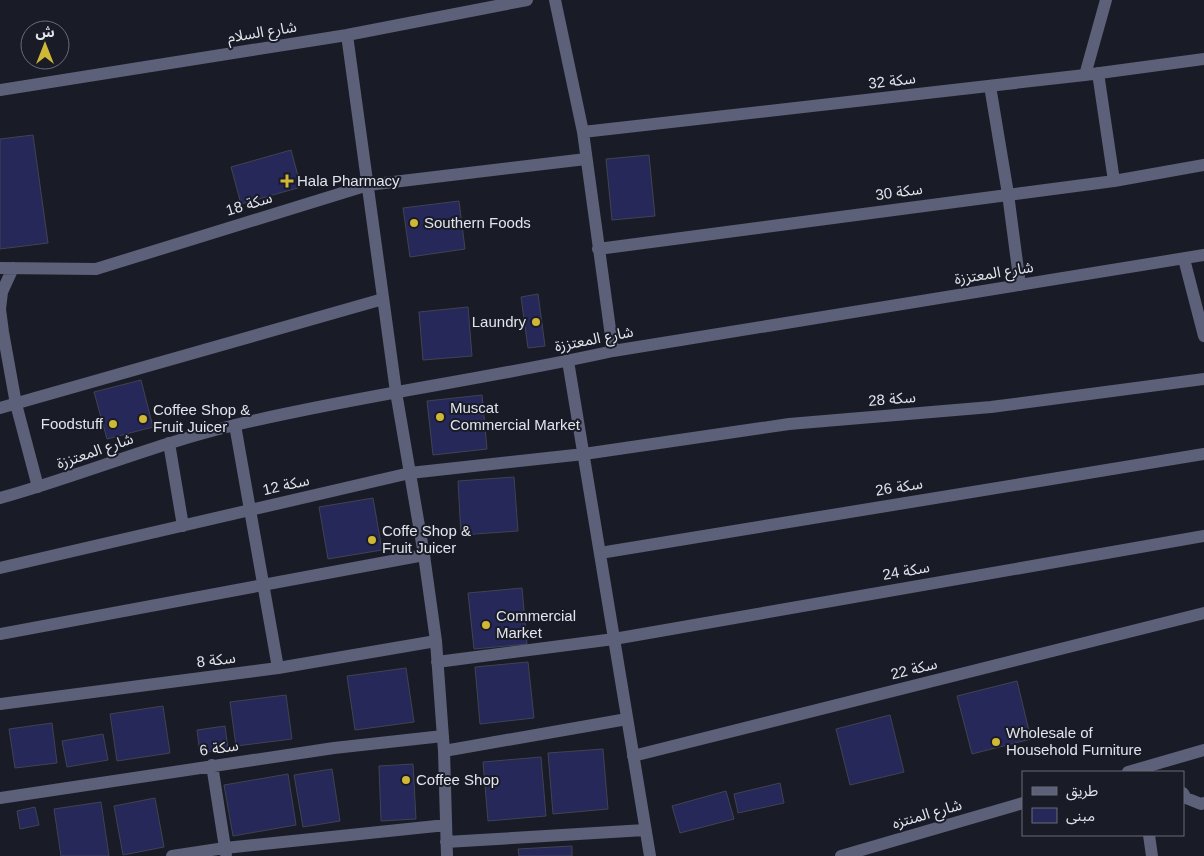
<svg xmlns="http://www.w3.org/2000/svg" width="1204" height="856" font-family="Arial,'Noto Sans Arabic',sans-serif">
	<rect width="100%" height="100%" fill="#191b27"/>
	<path fill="#252858" stroke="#414351" d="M33,135L48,243L0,249V139Z
		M291,150L301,187L241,204L231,167Z
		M649,155L655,216L612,220L606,159Z
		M459,201L465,249L410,257L403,208Z
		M538,294L545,346L528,348L521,297Z
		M468,307L472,356L423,360L419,312Z
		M141,380L153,427L107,439L94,392Z
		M482,395L487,449L433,455L427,401Z
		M514,477L518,531L461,535L458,481Z
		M373,498L382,550L328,559L319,507Z
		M522,588L527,644L474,649L468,593Z
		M528,662L534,718L480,724L475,667Z
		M406,668L414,722L355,730L347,676Z
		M1017,681L1031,739L972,754L957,696Z
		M286,695L292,739L236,746L230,702Z
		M163,706L170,753L117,761L110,714Z
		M890,715L904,772L850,785L836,729Z
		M52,723L57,763L15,768L9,729Z
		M225,726L228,749L200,753L197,730Z
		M103,734L108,760L67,767L62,741Z
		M603,749L608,809L553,814L548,753Z
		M541,757L546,816L488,821L483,762Z
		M413,764L416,819L381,821L379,766Z
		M332,769L340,821L303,827L294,775Z
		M288,774L296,825L233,836L224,785Z
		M780,783L784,803L738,813L734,794Z
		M726,791L734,819L680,833L672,806Z
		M155,798L164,847L123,855L114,806Z
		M101,802L109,856H61L54,809Z
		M35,807L39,825L20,829L17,811Z
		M572,846V856H519L518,849Z"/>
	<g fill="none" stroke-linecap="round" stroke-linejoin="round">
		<path stroke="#5c6078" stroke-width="12" d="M555,0L583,132L613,351
			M347,35L396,392L424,555L436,641L444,751L447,856
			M1098,73L1114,181
			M1085,75L1106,0
			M990,86L1008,194L1020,285
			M0,90L347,35L527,0
			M583,132L1085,75L1204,59
			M598,249L1114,181L1204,165
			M1184,259L1204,336
			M0,268L96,269L368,185L586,159
			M13,268L2,292L0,309L3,332L16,404L38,487
			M568,361L650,856
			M0,408L383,299
			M235,425L278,668
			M169,443L183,526
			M0,498C79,476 155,444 235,425C360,395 488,379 613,351L1204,255
			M600,553L1204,454
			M0,568L410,473L584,454L789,424L991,407L1204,379
			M0,634L424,555
			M437,662L614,639L1204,536
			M0,704L278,668L436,641
			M444,751L627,719
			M633,756L1204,613
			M212,765L226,854
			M1128,772L1204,750
			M1183,793L1186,798L1201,804L1204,803
			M0,798L334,748L443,736
			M1149,835L1152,856
			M446,842L645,830
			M172,856L225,848L446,825
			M841,856L1023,803"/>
	</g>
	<g fill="#d0b736" stroke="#191b27" stroke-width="2">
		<path d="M284.5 173.5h5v5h5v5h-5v5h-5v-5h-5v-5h5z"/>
		<circle cx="414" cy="223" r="5"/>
		<circle cx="536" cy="322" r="5"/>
		<circle cx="440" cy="417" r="5"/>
		<circle cx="143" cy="419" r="5"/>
		<circle cx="113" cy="424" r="5"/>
		<circle cx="372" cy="540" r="5"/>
		<circle cx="486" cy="625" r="5"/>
		<circle cx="996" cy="742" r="5"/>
		<circle cx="406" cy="780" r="5"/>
	</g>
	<g text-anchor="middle" stroke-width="4" stroke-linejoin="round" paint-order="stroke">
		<g font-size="15" fill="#e2e4ec" stroke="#191b27">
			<text transform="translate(262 32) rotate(-9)" y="5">شارع السلام</text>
			<text transform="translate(892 81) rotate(-7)" y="5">سكة 32</text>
			<text transform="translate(899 192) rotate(-8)" y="5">سكة 30</text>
			<text transform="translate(249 204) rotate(-17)" y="5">سكة 18</text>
			<text transform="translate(994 273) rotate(-9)" y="5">شارع المعتززة</text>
			<text transform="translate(594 339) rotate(-11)" y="5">شارع المعتززة</text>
			<text transform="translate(892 399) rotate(-5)" y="5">سكة 28</text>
			<text transform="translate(95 451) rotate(-19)" y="5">شارع المعتززة</text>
			<text transform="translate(286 485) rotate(-13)" y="5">سكة 12</text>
			<text transform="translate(899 487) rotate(-9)" y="5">سكة 26</text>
			<text transform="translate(906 571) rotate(-10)" y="5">سكة 24</text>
			<text transform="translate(216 660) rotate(-7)" y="5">سكة 8</text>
			<text transform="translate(914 669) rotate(-14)" y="5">سكة 22</text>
			<text transform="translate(219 748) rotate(-8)" y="5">سكة 6</text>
			<text transform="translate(927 814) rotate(-16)" y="5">شارع المنتزه</text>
		</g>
		<g font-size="15" fill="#e2e4ec" stroke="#191b27" text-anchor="start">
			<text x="297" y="186">Hala Pharmacy</text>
			<text x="424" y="228">Southern Foods</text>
			<text x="526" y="327" text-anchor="end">Laundry</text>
			<text x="450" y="413">Muscat<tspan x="450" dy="17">Commercial Market</tspan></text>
			<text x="153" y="415">Coffee Shop &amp;<tspan x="153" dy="17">Fruit Juicer</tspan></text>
			<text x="103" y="429" text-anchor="end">Foodstuff</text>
			<text x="382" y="536">Coffe Shop &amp;<tspan x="382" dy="17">Fruit Juicer</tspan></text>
			<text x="496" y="621">Commercial<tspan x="496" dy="17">Market</tspan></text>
			<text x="1006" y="738">Wholesale of<tspan x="1006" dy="17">Household Furniture</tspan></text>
			<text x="416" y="785">Coffee Shop</text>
		</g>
	</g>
	<rect x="1022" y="771" width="162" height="65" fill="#191b27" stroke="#696b76"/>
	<rect x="1032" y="787" width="25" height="8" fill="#5c6078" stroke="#696b76"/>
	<text x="1066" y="796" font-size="15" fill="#e2e4ec">طريق</text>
	<rect x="1032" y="808" width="25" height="15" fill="#252858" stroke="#696b76"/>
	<text x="1066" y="821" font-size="15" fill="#e2e4ec">مبنى</text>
	<g transform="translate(45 45)"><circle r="24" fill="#191b27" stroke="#696b76"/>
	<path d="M0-4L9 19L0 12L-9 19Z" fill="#d0b736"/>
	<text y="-8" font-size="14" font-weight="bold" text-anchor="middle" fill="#e2e4ec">ش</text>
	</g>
</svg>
